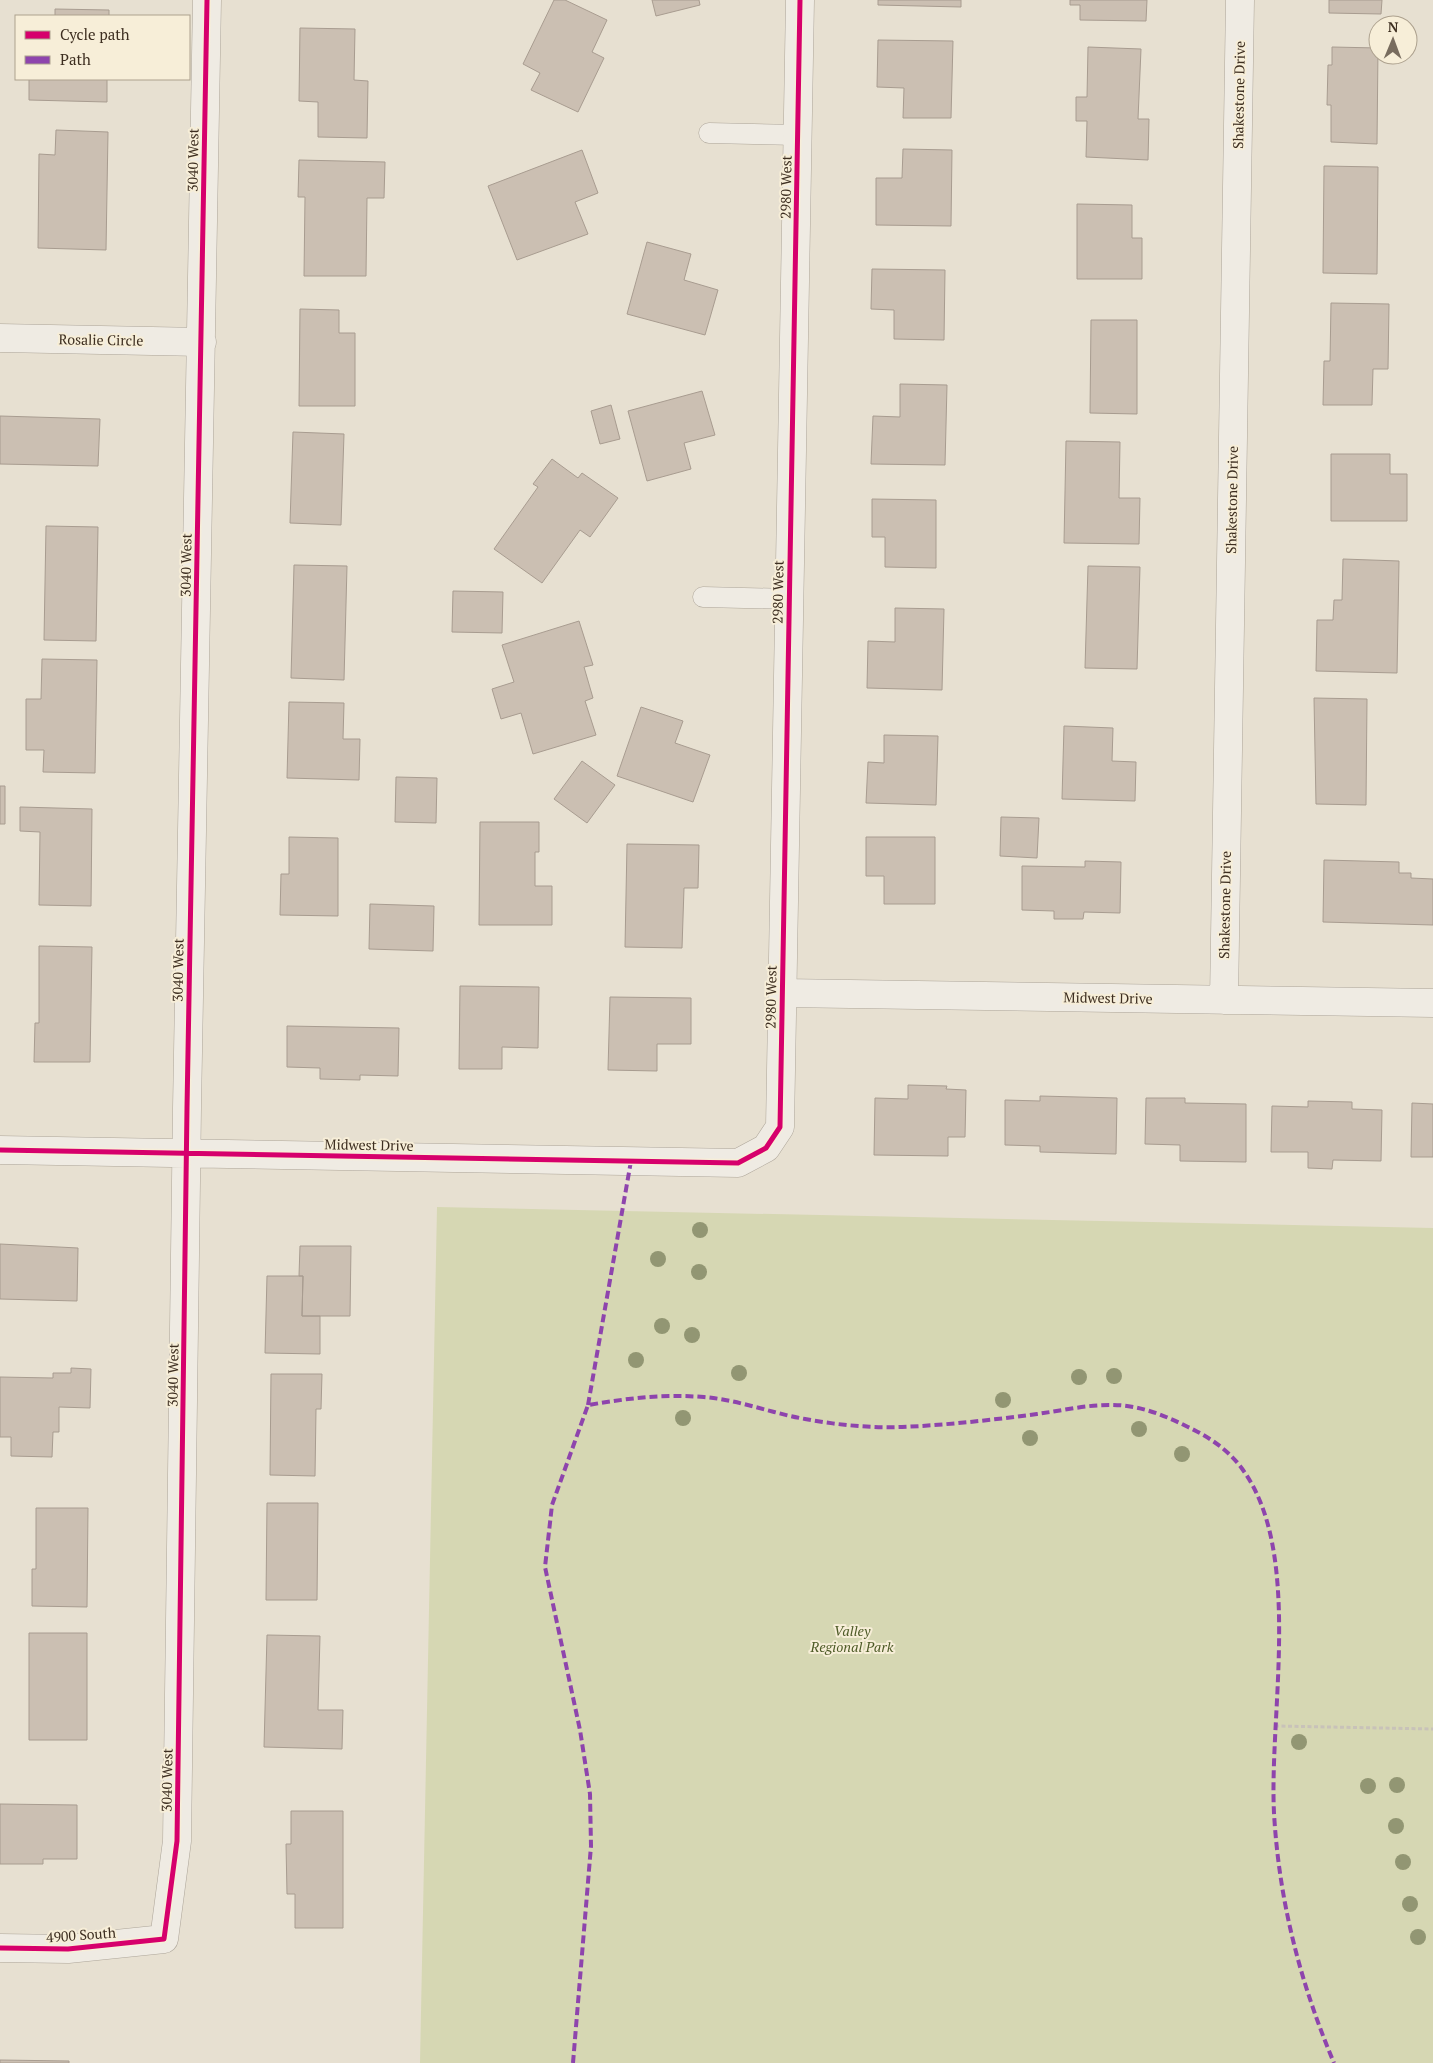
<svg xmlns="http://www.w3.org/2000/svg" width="1433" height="2063" font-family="'PT Serif',serif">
	<rect width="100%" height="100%" fill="#e7e0d1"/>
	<path fill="#d6d7b3" d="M437,1207L1433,1228V2063H420Z"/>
	<path fill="#cbbfb2" stroke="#a89c90" d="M554,0H565L607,20L592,52L604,58L578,112L531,90L540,73L523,64Z
		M652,0H699L700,5L656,16Z
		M878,0H961V7L878,5Z
		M1070,0H1147L1146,21L1080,20V5H1070Z
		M1329,0H1382L1381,14L1329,13Z
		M55,9L109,10V16H55Z
		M300,28L355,29L354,80L368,81L367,138L318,137V102L299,101Z
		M878,40L953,41L951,118H903L904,88L877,87Z
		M1088,47L1141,49L1138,119H1149L1148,160L1086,157L1087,121H1076V97H1087Z
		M1332,47L1378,48L1377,144L1331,142V105H1327L1328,65H1332Z
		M29,79H107V102L29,100Z
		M56,130L108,132L106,250L38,248L39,154L55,155Z
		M903,149L952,150L951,226L876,225V178H902Z
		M582,150L598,193L575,202L588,234L517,260L488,186Z
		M299,160L385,162L384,198H367L366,276H304L305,197H298Z
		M1324,166L1378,167L1377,274L1323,273Z
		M1077,204L1132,205V238H1142V279H1077Z
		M647,242L691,254L684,280L718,290L705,335L627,314Z
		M872,269L945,270L944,340L894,339V310L871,309Z
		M1331,303L1389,304L1388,369H1373L1372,405H1323L1324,361H1330Z
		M300,309L339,310V333H355V406H299Z
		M1091,320H1137V414L1090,413Z
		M900,384L947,385L945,465L871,464L873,416L900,417Z
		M702,391L715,435L684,443L691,469L647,481L628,411Z
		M611,405L620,439L600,444L591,411Z
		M0,416L100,419L98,466L0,464Z
		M293,432L344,434L341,525L290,523Z
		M1066,441L1120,442L1119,498H1140L1139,544L1064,543Z
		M1331,454H1390V474H1407V521H1331Z
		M552,459L578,478L582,473L618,498L590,537L580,530L542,583L494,549L538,487L533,484Z
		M872,499L936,500V568L885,567V537H872Z
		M46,526L98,527L96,641L44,640Z
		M1343,559L1399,561L1397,673L1316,671L1317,620H1333L1334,600H1342Z
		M294,565L347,566L344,680L291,678Z
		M1088,566L1140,567L1137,669L1085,668Z
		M453,591L503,592L502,633L452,632Z
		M895,608L944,609L942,690L867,688L868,641L895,642Z
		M579,621L593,665L584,667L593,698L585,701L596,735L533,754L521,713L501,719L492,689L514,682L502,645Z
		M42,659L97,660L95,773L43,772L44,750H26V699H41Z
		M1314,698L1367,699L1366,805L1316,804Z
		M289,702L344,703L343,739H360L359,780L287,778Z
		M641,707L683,721L675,743L710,755L693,802L617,776Z
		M1064,726L1113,728L1112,761L1136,762L1135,801L1062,799Z
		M884,735L938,736L936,805L866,803L868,762L884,763Z
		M582,761L615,785L587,823L554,799Z
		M396,777L437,778L436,823L395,822Z
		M0,786H5V824H0Z
		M20,807L92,809L91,906L39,905L40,832L20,831Z
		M1001,817L1039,818L1037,858L1000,856Z
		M480,822H539V852H535V886H552V925H479Z
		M289,837L338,838V916L280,915L281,874H289Z
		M866,837H935V904H884V876H866Z
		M627,844L699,845L698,888H684L682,948L625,947Z
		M1324,860L1399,862V873H1411V878L1433,879V925L1323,922Z
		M1085,861L1121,862L1120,913L1084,912L1083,919H1054V911L1022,910V866L1085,867Z
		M370,904L434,906L433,951L369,949Z
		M39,946L92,947L90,1062H34L35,1023H39Z
		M460,986L539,987L538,1048L502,1047V1069H459Z
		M610,997L691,998V1044H657V1071L608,1070Z
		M287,1026L399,1028L398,1076L360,1075V1080L320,1079V1068L287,1067Z
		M908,1085L947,1086L946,1089L966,1090L965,1137H948V1156L874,1155L875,1098L908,1099Z
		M1040,1096L1117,1098L1116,1154L1040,1152V1146L1005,1145V1100L1040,1101Z
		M1146,1098H1185V1103L1246,1104V1162L1180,1161V1145L1145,1144Z
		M1308,1101L1352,1102V1109L1382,1110L1381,1161L1333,1160L1332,1169L1308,1168V1152H1271L1272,1106L1308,1107Z
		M1412,1103L1433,1104V1157H1411Z
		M0,1244L78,1248L77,1301L0,1299Z
		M300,1246H351L350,1316H302L303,1276H299Z
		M267,1276H303L302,1316H320V1354L265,1353Z
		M71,1368L91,1369L90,1408L59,1407V1432H53L52,1457L11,1456V1437H0V1377L53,1378V1373H71Z
		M271,1374H322L321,1409H316L315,1476L270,1475Z
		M267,1503H318L317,1600H266Z
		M36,1508H88L87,1607L32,1606V1569H36Z
		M29,1633H87V1740H29Z
		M267,1635L320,1636L318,1710H343L342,1749L264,1747Z
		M0,1804L77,1805V1859H43V1864H0Z
		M291,1811H343V1928H295V1894H287L286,1844H291Z
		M0,2060L69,2061V2063H0Z"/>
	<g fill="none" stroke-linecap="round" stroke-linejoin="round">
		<g stroke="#ada599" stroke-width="21">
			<path id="service" d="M709,133L799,135
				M703,597L790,599"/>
		</g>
		<g stroke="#ada599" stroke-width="29">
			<path id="minor" d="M0,338L202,342
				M783,993L1433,1003
				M1224,1000L1240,0
				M0,1150L738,1163L766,1148L780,1127L800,0
				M0,1948L68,1949L164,1939L177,1841L187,1108L207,0"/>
		</g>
		<path stroke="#c8c2b9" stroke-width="3" stroke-dasharray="4 2.5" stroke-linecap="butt" d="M1275,1726L1433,1729"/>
		<use href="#service" stroke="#efebe3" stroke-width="20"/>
		<use href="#minor" stroke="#efebe3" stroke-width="28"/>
		<path stroke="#8e44ad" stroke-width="4" stroke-dasharray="8 4" stroke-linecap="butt" d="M588,1405L631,1161
			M573,2063L591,1846L590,1794L580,1730L545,1567L552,1505L588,1405C630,1398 662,1394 704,1397C739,1400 771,1413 805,1419C837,1425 870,1428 902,1427C947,1425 992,1420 1037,1414C1066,1410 1098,1402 1127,1406C1149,1409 1168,1417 1188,1427C1209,1437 1229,1450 1243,1470C1303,1553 1269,1714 1274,1813C1279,1901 1300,1982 1334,2063"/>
		<g stroke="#f7eed8" stroke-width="8">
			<path id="cycleway" d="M0,1150L738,1163L766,1148L780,1127L800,0
				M0,1948L68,1949L164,1939L177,1841L187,1108L207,0"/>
		</g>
		<use href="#cycleway" stroke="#d6006c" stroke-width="5"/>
	</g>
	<g fill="#929673">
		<circle cx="700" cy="1230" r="8"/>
		<circle cx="658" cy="1259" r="8"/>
		<circle cx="699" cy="1272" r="8"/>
		<circle cx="662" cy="1326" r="8"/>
		<circle cx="692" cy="1335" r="8"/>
		<circle cx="636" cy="1360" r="8"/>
		<circle cx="739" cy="1373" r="8"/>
		<circle cx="1114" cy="1376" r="8"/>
		<circle cx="1079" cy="1377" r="8"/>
		<circle cx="1003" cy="1400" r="8"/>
		<circle cx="683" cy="1418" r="8"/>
		<circle cx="1139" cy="1429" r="8"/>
		<circle cx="1030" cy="1438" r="8"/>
		<circle cx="1182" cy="1454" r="8"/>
		<circle cx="1299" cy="1742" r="8"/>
		<circle cx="1397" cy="1785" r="8"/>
		<circle cx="1368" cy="1786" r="8"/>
		<circle cx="1396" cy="1826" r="8"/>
		<circle cx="1403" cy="1862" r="8"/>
		<circle cx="1410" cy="1904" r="8"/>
		<circle cx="1418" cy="1937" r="8"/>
	</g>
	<g text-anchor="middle" stroke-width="4" stroke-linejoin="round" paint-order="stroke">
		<g font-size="14" fill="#3d2e20" stroke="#f7eed8">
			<text transform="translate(1239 95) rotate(-89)" y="5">Shakestone Drive</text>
			<text transform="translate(193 160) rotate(-89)" y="5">3040 West</text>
			<text transform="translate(786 187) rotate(-89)" y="5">2980 West</text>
			<text transform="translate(101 340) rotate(1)" y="5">Rosalie Circle</text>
			<text transform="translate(1232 500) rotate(-89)" y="5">Shakestone Drive</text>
			<text transform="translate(186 565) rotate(-89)" y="5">3040 West</text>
			<text transform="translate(778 592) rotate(-89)" y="5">2980 West</text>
			<text transform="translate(1225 905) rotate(-89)" y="5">Shakestone Drive</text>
			<text transform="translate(178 970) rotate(-89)" y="5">3040 West</text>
			<text transform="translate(771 997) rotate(-89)" y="5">2980 West</text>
			<text transform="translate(1108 998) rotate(1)" y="5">Midwest Drive</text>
			<text transform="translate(369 1145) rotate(1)" y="5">Midwest Drive</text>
			<text transform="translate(173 1375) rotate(-89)" y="5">3040 West</text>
			<text transform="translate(167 1780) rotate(-89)" y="5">3040 West</text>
			<text transform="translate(81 1935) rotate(-4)" y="5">4900 South</text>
		</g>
		<g font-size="14" font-style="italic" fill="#4d5a26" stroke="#f7eed8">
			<text x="852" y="1636">Valley<tspan x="852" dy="16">Regional Park</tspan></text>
		</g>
	</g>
	<rect x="15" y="15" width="175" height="65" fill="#f7eed8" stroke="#ada18e"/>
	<rect x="25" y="31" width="25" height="8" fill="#d6006c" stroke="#ada18e"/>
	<text x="60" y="40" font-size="15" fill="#3d2e20">Cycle path</text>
	<rect x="25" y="56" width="25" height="8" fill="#8e44ad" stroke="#ada18e"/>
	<text x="60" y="65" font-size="15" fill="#3d2e20">Path</text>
	<g transform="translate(1393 40) rotate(1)"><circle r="24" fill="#f7eed8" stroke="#ada18e"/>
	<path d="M0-4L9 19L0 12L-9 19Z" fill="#786c5e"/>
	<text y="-8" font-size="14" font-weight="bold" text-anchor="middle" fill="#3d2e20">N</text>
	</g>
</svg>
